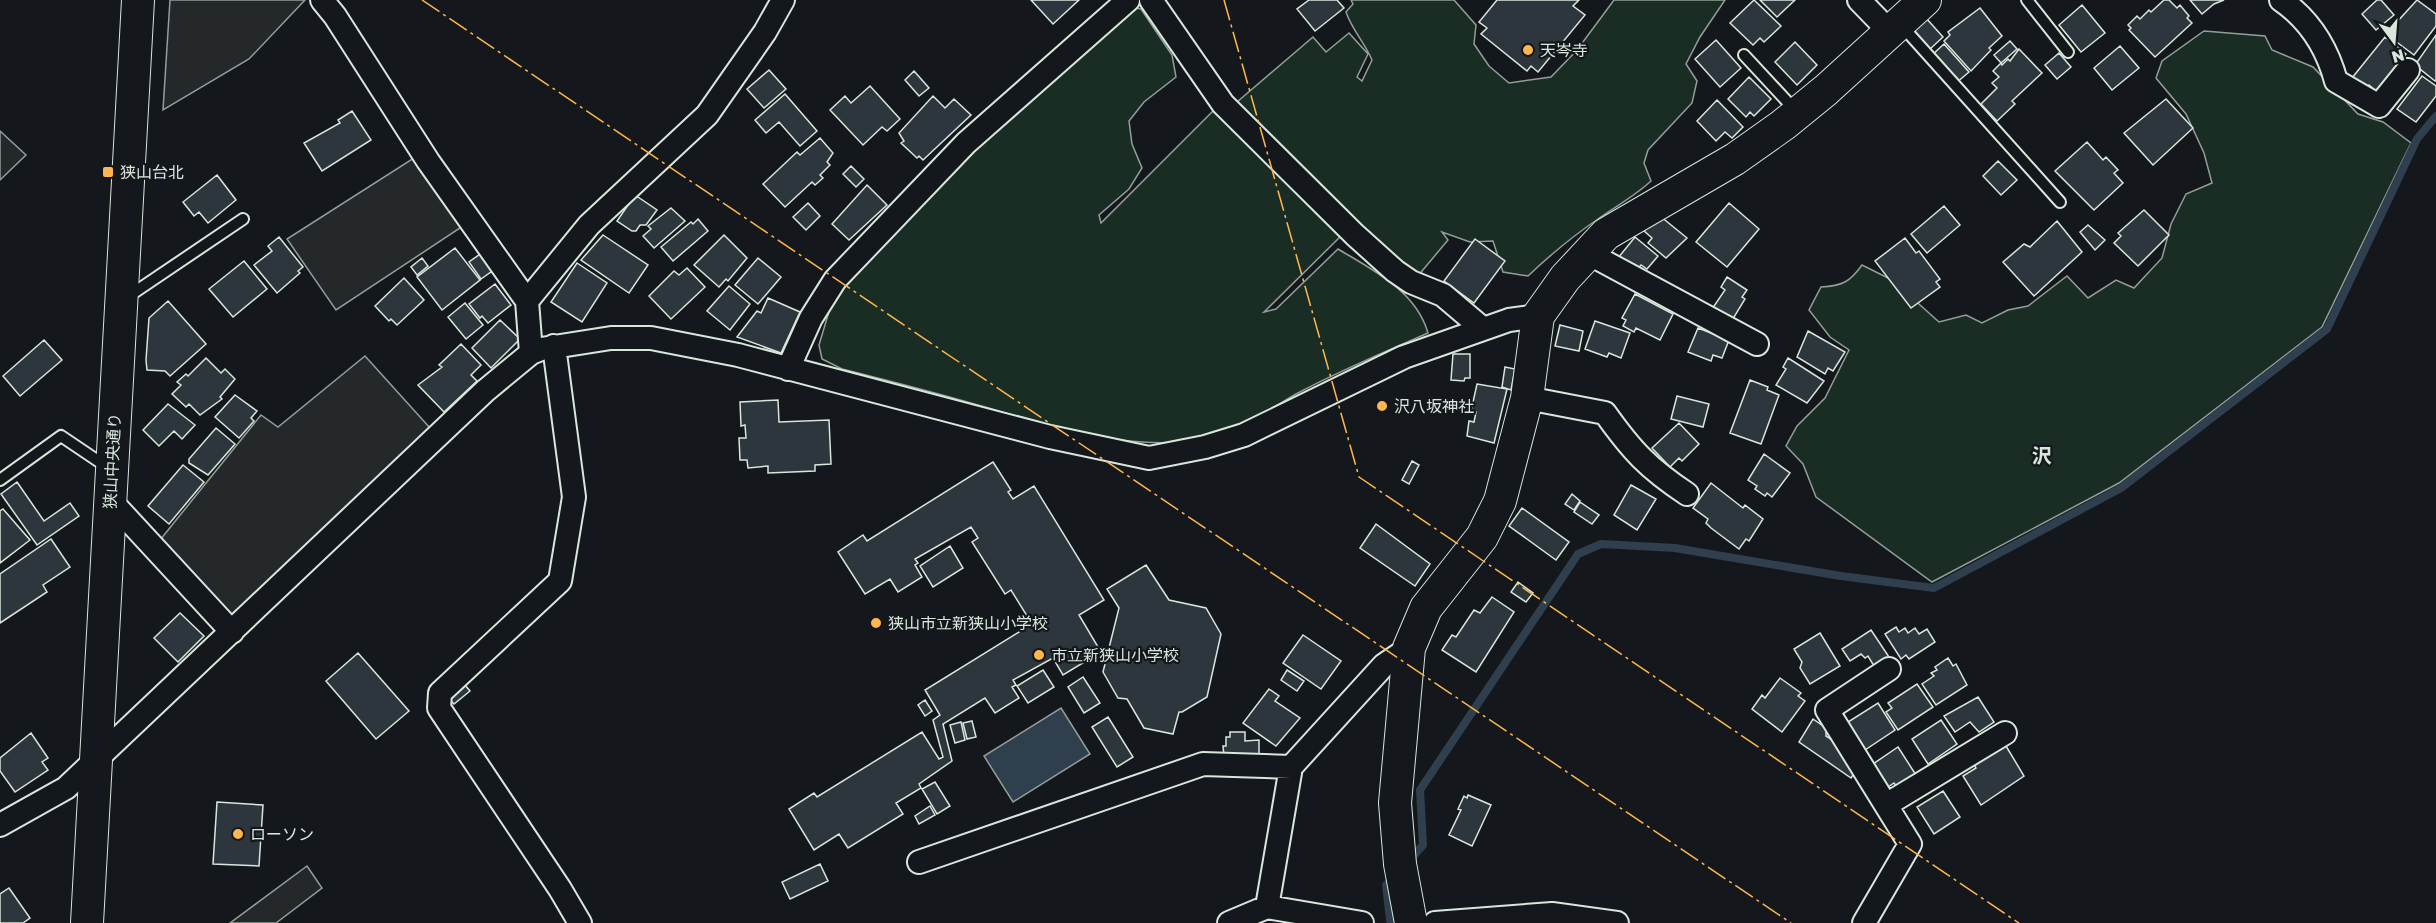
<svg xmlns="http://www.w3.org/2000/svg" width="2436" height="923" font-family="'Golos Text','Noto Sans JP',sans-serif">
	<rect width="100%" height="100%" fill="#14181c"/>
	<path fill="#1a2d24" stroke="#939e99" stroke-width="1.5" d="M1351,0H1454L1476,25L1474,44L1489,66L1509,83L1551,77L1577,50L1614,0H1725L1700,37L1686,64L1697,81L1692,103L1648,150L1644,163L1651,181C1635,196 1616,206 1598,219C1573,236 1550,255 1528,276L1503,272L1493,241L1470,242L1442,232L1448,240L1417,277L1400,269L1237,102L1313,37L1326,52L1349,33L1368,54L1357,77L1362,81L1372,60C1365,43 1352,30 1346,12L1353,4Z
		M1131,7L1141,9L1172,55L1176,77L1144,102L1129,121L1132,144L1142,168L1129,189L1099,215L1101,223L1216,108L1344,233L1264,312L1276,309L1338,249C1373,270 1416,291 1428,333C1384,352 1339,371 1296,394C1265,412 1239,432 1202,439C1126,453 1046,424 974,404C930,391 886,380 842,369L822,359L819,345L836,288L962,162Z
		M2204,31L2265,36L2272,50L2313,67L2358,114L2383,122L2411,143L2322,327L2119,483L1932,582L1816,497L1803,464L1786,446L1797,426L1825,398L1849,350L1830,337L1809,310L1821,287C1842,286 1850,282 1862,265L1892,280L1939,322L1966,315L1982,323L2008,310L2028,306L2067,276L2088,298L2116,280L2134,288L2162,258L2171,224L2186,194L2212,183L2204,153L2186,114L2156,78L2162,61Z"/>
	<path fill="#24282b" stroke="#939e99" stroke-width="1.5" d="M170,0H305L249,59L163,110Z
		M0,131L26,155L0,180Z
		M417,156L466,224L336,310L287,239Z
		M365,356L430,428L228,619L160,540L261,415L278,427Z
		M307,866L322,888L276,923H230Z"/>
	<path fill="#2f3f4d" stroke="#939e99" stroke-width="1.5" d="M1061,708L1090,754L1013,802L984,756Z"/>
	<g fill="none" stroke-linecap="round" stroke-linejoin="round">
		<path stroke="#2f3f4d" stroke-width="8" d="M1415,854L1423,845L1420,790L1578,554L1601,544L1675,548L1841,576L1934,588L2121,488L2327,329L2417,139L2436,116
			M1390,920L1386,885L1393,878"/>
	</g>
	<path fill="#2c363c" stroke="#d8e6dc" stroke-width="1.5" d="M1031,0H1079L1053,24Z
		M1309,0H1337L1344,8L1315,31L1297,9Z
		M1497,0H1579L1573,6L1585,15L1538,72L1531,66L1527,71L1481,34L1487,28L1479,22Z
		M1754,0L1781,26L1764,42L1760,38L1753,45L1730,23Z
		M1760,0H1795L1777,17Z
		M2164,0H2169L2177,8L2180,5L2189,16L2187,18L2192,23L2155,57L2129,30L2131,28L2128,25L2137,16L2140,19L2149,10L2151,12Z
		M2190,0H2224L2214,4L2202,14Z
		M2377,0H2381L2394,15L2376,30L2362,14Z
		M2417,0L2436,14V26L2414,55L2386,34Z
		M2082,5L2105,33L2081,52L2059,25Z
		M1980,8L2002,36L1989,48L1991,50L1971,71L1944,41L1950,35L1948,32Z
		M1926,18L1943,37L1929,50L1912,30Z
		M2436,35V81H2435L2415,65Z
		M2385,37L2406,54L2376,91L2369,85L2365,89L2352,78Z
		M1716,40L1741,68L1720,87L1695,59Z
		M2010,41L2017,49L2001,63L1994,55Z
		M1795,42L1817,65L1797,85L1775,62Z
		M1944,44L1969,72L1956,83L1932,55Z
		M2120,46L2139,68L2112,90L2094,68Z
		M2019,49L2042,73L2012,101L2015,104L1997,121L1981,104L1997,88L1992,83L1999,77L1993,71L2001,63L2002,65L2008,59L2010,61Z
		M2059,53L2071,67L2057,79L2045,65Z
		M769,70L786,89L764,108L747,89Z
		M914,71L929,88L919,96L905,80Z
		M2422,76L2436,86V96L2416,122L2397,109Z
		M1749,77L1771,99L1754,116L1750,112L1746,117L1728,99Z
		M870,86L900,119L887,131L882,127L863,145L830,110L845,96L851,103Z
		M785,94L817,131L800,146L779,122L766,133L755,120Z
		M933,96L945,108L954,99L971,115L923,160L919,156L917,158L901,143L904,141L899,133Z
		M2166,99L2193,128L2153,165L2124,133Z
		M1717,100L1743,127L1732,138L1725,132L1716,141L1697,121Z
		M352,111L371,140L322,171L304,143L340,123L338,120Z
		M820,138L833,153L827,162L830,165L820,175L823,178L815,185L812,182L785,207L763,184L797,152L800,155Z
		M2087,142L2103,160L2106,157L2118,170L2114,173L2123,183L2094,210L2055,171Z
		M1998,161L2017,180L2001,195L1983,176Z
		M851,166L864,179L856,187L843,174Z
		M217,175L236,200L208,223L199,212L194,216L183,202Z
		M867,185L887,205L849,240L832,224Z
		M635,195L657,210L646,225H640L636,231H632L617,221Z
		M808,203L820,216L806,230L793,217Z
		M1729,203L1759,229L1727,267L1696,242Z
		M1944,206L1960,225L1927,253L1911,234Z
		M671,208L685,221L654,248L643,236L651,229L648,226Z
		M2144,210L2169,235L2138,266L2114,243L2121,236L2118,233Z
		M1660,216L1687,238L1666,258L1648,243L1652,238L1643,230Z
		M698,219L708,231L673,261L661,247L691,222L693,224Z
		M2057,221L2082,252L2034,296L2003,262L2024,244L2030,247Z
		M2088,225L2105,240L2095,250L2080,232Z
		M603,235L648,265L629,293L581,260Z
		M724,235L747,258L728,281L726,279L719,287L694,265Z
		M279,237L303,267L298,271L300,273L277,293L254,265L272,251L268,246Z
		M1635,237L1658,256L1647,269L1641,265L1635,272L1618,258Z
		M1905,238L1916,253L1919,251L1940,279L1936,282L1940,287L1911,308L1875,261Z
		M1475,239L1505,261L1474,303L1444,281Z
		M455,248L480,280L442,310L417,277Z
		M483,252L495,269L481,279L469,262Z
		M422,258L428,266L417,275L411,267Z
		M758,258L781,277L758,304L735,285Z
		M244,261L267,289L233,317L209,289Z
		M577,263L607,283L582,322L551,302Z
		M687,268L705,287L671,319L649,296L674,271L679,275Z
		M1727,277L1747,290L1742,297L1745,299L1731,322L1712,309L1725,290L1721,287Z
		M404,278L424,300L397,325L391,319L389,321L375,306Z
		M495,284L511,305L488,323L482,316L480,318L469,304Z
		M729,286L750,304L730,330L707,311Z
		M1635,294L1673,314L1660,340L1636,328L1634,332L1623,326L1626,320L1622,318Z
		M768,298L800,312L781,353L737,337L757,311L761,313Z
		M168,301L206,344L170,376L165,371L147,370L146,360L149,318Z
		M465,303L483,325L466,339L448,317Z
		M500,320L520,339L491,368L472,348Z
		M1595,321L1630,333L1621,358L1609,353L1607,357L1585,349Z
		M1560,325L1583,331L1579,351L1555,346Z
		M1698,328L1729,340L1722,358L1713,355L1711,361L1688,352Z
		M1808,331L1845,352L1833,371L1828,368L1825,374L1797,357Z
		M44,340L62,360L20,396L3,376Z
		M461,344L481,365L471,375L477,381L444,412L418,385L442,367L439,365Z
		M1453,354H1470V378H1465L1464,381L1451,380Z
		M206,358L221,373L225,369L235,379L220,397L222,399L200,415L189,404L186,407L172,394L181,385L177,382L186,374L188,376Z
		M1788,358L1824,381L1807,403L1776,385L1786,369L1783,367Z
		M1505,367L1515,369L1511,390L1502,387Z
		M1750,380L1768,387L1767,390L1779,395L1761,444L1730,433Z
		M1477,384L1507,389L1494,443L1467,436L1469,421L1474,422L1476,412L1471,411Z
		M235,395L257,411L251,418L254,421L239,438L215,417Z
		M1677,396L1709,404L1703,427L1671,419Z
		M778,400L779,422L829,420L831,464L815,465V471L768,473V466L748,468L747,460H740L739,438H746L745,425L741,426L740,402Z
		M168,404L195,425L182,439L174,431L159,446L143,430Z
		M1679,423L1699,444L1682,461L1679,458L1670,467L1652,448Z
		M216,428L235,444L208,475L189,463V459Z
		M1764,454L1790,473L1772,497L1767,493L1765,496L1755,489L1757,486L1748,480Z
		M1412,461L1419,465L1409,484L1402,480Z
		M993,462L1011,490L1008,492L1013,499L1034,486L1104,600L1079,615L1101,652L1063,675L1053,658L1013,680L1016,685L1012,687L1019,698L995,713L985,698L943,724L952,761L919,784L921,788L896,803L903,814L848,848L839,834L814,850L789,809L814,793L817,797L922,732L939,759L943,757L933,720L940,715L925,690L1032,624L1011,590L1005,594L972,542L978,538L971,527L915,559L918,563L915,565L922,577L898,592L890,579L865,594L838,552L863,535L867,541Z
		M183,465L204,482L169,524L148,506Z
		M17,482L44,521L70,503L79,516L37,545L1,494Z
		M1711,483L1743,508L1745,505L1763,519L1749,541L1746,539L1739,549L1711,528L1706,523L1708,519L1693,508Z
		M1631,485L1656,499L1637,530L1614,515Z
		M1572,494L1580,501L1574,510L1565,504Z
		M1580,502L1599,515L1592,524L1574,512Z
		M1522,508L1569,542L1556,560L1509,526Z
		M3,509L30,540L0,563V511Z
		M1376,524L1430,564L1415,586L1360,548Z
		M51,539L70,567L43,585L47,592L0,623V574Z
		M950,546L963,568L933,587L920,566Z
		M1146,565L1169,600L1206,608L1221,634L1207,697L1182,712H1179L1173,734L1144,728L1127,699L1118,698L1103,672L1119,608L1107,589Z
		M1518,582L1533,593L1526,602L1511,592Z
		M1492,597L1514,612L1476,672L1442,650L1452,635L1456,637L1474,610L1480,613Z
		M180,613L204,636L178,662L154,638Z
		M1896,627L1899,632L1905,628L1908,633L1915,628L1919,634L1927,629L1935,642L1909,659L1906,655L1901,659L1885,634Z
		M1871,630L1889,657L1874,666L1868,656L1865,658L1861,654L1850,661L1842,649Z
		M1820,633L1840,666L1810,684L1800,668L1802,662L1794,649Z
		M1303,635L1341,661L1321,689L1283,663Z
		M358,653L409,711L376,739L326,681Z
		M1948,658L1953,666L1956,664L1967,685L1936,705L1922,684L1934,676L1931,673L1937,670L1935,667Z
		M1043,670L1054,687L1028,703L1017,686Z
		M1287,670L1304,681L1297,691L1281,680Z
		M1083,677L1100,703L1084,713L1068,687Z
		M1780,678L1801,693L1798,696L1805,701L1782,732L1752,709L1762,695L1765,698Z
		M464,684L470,691L454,704L448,698Z
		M1917,684L1933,707L1898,730L1886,712L1892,708L1888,703Z
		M1269,689L1279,696L1275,701L1300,718L1276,746L1243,723Z
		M1978,697L1994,722L1979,732L1970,722L1955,732L1944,716Z
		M925,700L932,711L925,716L918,705Z
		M1878,703L1895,730L1862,752L1848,722Z
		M1108,717L1133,757L1117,767L1092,727Z
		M1813,719L1826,728V736L1837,743L1855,772L1851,778L1799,742Z
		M1941,720L1957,744L1928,764L1912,739Z
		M972,721L976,737L967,739L963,723Z
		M961,722L965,740L955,743L950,725Z
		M1230,732H1245V741L1259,740V755L1224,756L1223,746H1226V737H1230Z
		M31,733L48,758L42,762L48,770L15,792L0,771V758Z
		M2006,746L2024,776L1981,805L1963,776L1976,768L1974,765Z
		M1898,747L1916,775L1897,787L1894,783L1888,787L1884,781L1882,782L1870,766Z
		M935,782L950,806L937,814L922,789Z
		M1943,791L1960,817L1934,834L1917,807Z
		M1468,795L1491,805L1472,846L1449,835L1461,810L1458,809L1464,796L1467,798Z
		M217,802L263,805L259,866L213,864Z
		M930,806L935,815L919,824L915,816Z
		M820,864L828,881L790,899L782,882Z
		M9,888L30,918L23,923H0V894Z"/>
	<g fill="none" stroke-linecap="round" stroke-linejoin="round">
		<g stroke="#d8e6dc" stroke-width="14">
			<path id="lane" d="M2027,0L2068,52
				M1902,26L2060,202
				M1744,55L1795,110
				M126,298L243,219
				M0,480L61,436L107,467"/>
		</g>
		<g stroke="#d8e6dc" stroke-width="26">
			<path id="street" d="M322,0L335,16L428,161L527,301
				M1151,0L1223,104L1355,235L1395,271L1411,282L1443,295L1482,328
				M1859,0L1890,32
				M2281,0C2310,20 2327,48 2336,81L2379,106L2408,70
				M1588,253L1757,344
				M554,346L574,497L560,581L440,693L439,708L560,889L580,923
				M531,353L527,301L589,225L707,115L765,32L783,0
				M788,369L811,318L835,280L966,143L1128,0
				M1527,398L1605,413C1632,451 1648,468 1687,494
				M110,500L232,632
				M1886,805L2005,733
				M0,825L66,788L485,391L531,353L541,349L611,338H651L738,355L1050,437L1149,458L1205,447L1244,435L1404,357L1509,320L1538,316
				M919,862L1203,764L1291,767
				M1267,907L1291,767L1384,665L1409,648
				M1229,923L1267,907L1362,923
				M1435,923L1552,914L1617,923
				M1864,923L1910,844L1827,710L1889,669"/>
		</g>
		<g stroke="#d8e6dc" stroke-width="34">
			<path id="secondary" d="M87,923L138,0
				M1411,923L1400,864L1395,803L1409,648L1426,608L1482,537L1500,501L1527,398L1538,316L1565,278L1606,234L1735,159L1783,125L1826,90L1925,0"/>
		</g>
		<use href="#lane" stroke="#14181c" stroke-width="10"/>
		<use href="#street" stroke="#14181c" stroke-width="22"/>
		<use href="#secondary" stroke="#14181c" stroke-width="32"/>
		<path stroke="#ffb74d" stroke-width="1.5" stroke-dasharray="21 4.5 3 4.5" stroke-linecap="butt" d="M422,0L1791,923
			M1224,0L1359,477L2019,923"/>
	</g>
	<g fill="#ffb74d" stroke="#14181c" stroke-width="2">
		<circle cx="1528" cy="50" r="6"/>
		<rect x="102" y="166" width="12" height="12" rx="3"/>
		<circle cx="1382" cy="406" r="6"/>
		<circle cx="876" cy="623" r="6"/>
		<circle cx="1039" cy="655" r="6"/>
		<circle cx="238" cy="834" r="6"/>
	</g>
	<g text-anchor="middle" stroke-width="4.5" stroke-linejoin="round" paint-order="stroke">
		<g font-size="16" fill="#d8e6dc" stroke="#14181c" text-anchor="start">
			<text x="1540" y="56">天岑寺</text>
			<text x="120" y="178">狭山台北</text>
			<text x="1394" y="412">沢八坂神社</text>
			<text x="888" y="629">狭山市立新狭山小学校</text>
			<text x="1051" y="661">市立新狭山小学校</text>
			<text x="250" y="840">ローソン</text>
		</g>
		<g font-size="16" fill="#d8e6dc" stroke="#14181c">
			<text transform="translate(112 461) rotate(-87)" y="6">狭山中央通り</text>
		</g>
		<g font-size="20" font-weight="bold" fill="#d8e6dc" stroke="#14181c">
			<text x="2042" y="463">沢</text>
		</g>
	</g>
	<g transform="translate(2394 42) rotate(164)" stroke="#14181c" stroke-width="4.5" paint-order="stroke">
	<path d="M0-4.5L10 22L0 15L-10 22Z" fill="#d8e6dc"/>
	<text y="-9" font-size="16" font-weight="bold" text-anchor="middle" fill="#d8e6dc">N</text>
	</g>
</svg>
